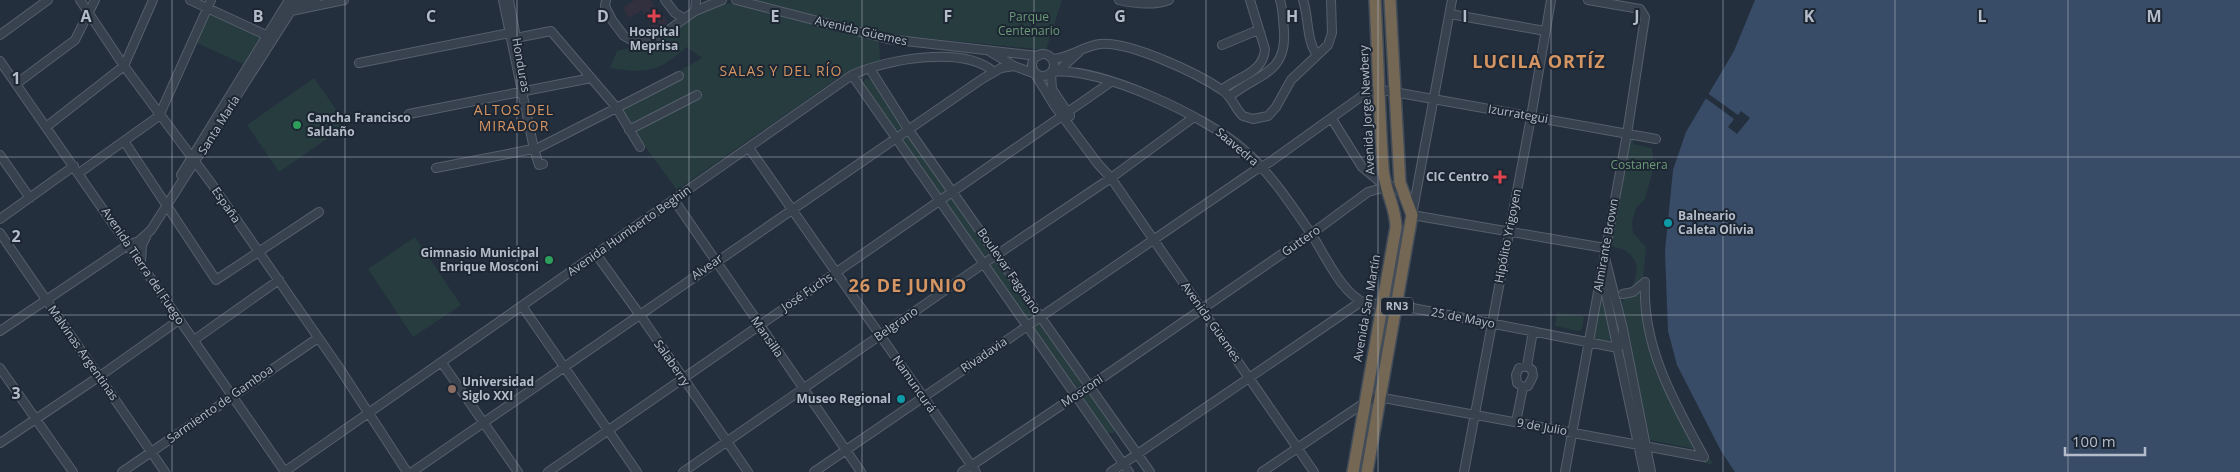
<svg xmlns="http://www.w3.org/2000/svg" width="2240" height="472" font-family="'Open Sans',sans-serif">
	<rect width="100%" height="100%" fill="#242f3e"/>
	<path fill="#32303f" d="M635,0H652L651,1L661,17L664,16L668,22L650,34L647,29L652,25L642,10L629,18L623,8Z"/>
	<path fill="#263c3f" d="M752,0H1062L1046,50L895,35Z
		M732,3L879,41L880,60L841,76L677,190L616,107L702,58L686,47C660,72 645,74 610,68L617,51L659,41L707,8Z
		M207,8L267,35L248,66L192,41Z
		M314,78L347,125L279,172L247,125Z
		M866,78L873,81L903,124L899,131L895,130L863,83Z
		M907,134L909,135L947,188L945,192L939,194L902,143V140Z
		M1629,138L1634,139L1633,144L1652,148L1654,166L1645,199L1636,208L1632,222L1633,233L1646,247L1641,300L1648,342L1656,373L1692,442L1699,443L1714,465L1704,463L1695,449L1650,440L1632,354V346L1622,305V302C1633,288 1646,265 1627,252C1621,247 1613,249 1609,243Z
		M951,195L991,252L986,256L981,255L946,204V199Z
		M415,237L461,305L413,337L368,269Z
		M993,261H998L1035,314L1032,317L1026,318L991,268Z
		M1601,289L1612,338L1608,342L1592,339Z
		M1557,313L1584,316L1582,329L1578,331L1555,326Z
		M1040,323L1082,381L1078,388L1074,386L1033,329L1036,324Z
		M1090,393L1114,426V433H1106L1083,401L1085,394Z"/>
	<path fill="#394c67" d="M1755,0H2240V472H1735L1721,451L1677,365L1668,331L1665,251L1673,170L1686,132L1734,51Z"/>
	<path fill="#242f3e" d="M1706,92L1738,115L1741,111L1750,118L1737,134L1728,127L1734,119L1704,97Z"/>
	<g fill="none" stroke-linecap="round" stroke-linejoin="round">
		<g stroke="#565f6c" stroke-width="10">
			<path id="minor" d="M80,0L124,66L211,183L338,366L407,472
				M190,0L270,37
				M503,0L534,149L539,165L543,164
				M509,0L517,43
				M606,0L605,6L612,20L624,36L633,41L656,39L695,11L722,0
				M665,0L675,13L684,18
				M736,0L888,39L1038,56
				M1119,0C1136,4 1153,6 1169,0
				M1303,0C1309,17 1306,40 1317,55
				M1452,0L1412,215L1605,248
				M295,4L316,0
				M291,11L344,0
				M695,11L696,0
				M1450,14L1545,31
				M0,35L48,0
				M511,39L551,31L616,107L640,147
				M1222,45L1258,30
				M989,51L1014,66L1033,73
				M1032 65a11 11 0 1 1 22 0a11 11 0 1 1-22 0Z
				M1052,59C1070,58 1083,46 1100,44C1129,41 1197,73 1222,90C1232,96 1235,109 1243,116L1253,119L1268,116L1276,107L1291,80L1328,45L1332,33L1331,0
				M0,61L285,472
				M359,63L514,32
				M870,69L908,129L1150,472
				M1058,71L1079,52
				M1052,72C1099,66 1207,117 1243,149C1270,172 1292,206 1312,235C1325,255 1342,294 1365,303
				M1035,74L1054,105L1098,164L1111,178L1314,472
				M1051,74L1052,89L1070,116
				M852,75L1129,472
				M16,84L75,40L95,0
				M1222,90C1238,76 1263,74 1265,49L1250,0
				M1229,97C1256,74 1287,75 1284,31C1283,21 1283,9 1280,0
				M409,114L591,78
				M1332,119L1362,167L1386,187
				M46,127L124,66L153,0
				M629,130L697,95
				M124,141L216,280L319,212
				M749,148L976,472
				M0,155L30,198
				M436,168L538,148L679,76
				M79,173L159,116L211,0
				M181,175L289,0
				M674,200L861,472
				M0,219L74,166
				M0,233L165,472
				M596,254L640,315L748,472
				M1605,258L1623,329L1651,472
				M141,262L142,245L146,237
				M1602,276L1644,472
				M1645,282C1642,347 1674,402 1704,457
				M1623,294L1633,292L1645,282
				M522,306L637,472
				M0,331L128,245L139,241L151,230L298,0
				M194,340L279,280
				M442,363L518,472
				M1527,366L1533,331
				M0,368L73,472
				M1523,387L1517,383L1516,375L1519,368L1527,366
				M1523,387L1528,386L1533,376L1532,370L1527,366
				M1516,422L1523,387
				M0,443L100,376L179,320
				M122,472L318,338
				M284,472L852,75C887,59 964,45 994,72
				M412,472L982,79L1001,68L1014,66
				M548,472L1111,82
				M683,472L983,264L1111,178L1194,117
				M814,472L1254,171L1270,162L1369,91L1380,90L1394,92L1656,139
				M962,472L1090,386L1311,234L1368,192L1389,186L1396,188L1403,193
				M1111,472L1359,303L1397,305L1618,348L1622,342L1623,329
				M1262,472L1367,401L1378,397L1704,457
				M1464,472L1531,117L1551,0
				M1565,472L1627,134L1645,17L1640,9L1588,0"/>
		</g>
		<g stroke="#434c59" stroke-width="14">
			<path id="highway" d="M1353,472L1396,227C1396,207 1384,189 1383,168C1379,112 1378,56 1375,0
				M1367,472L1412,215L1400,183L1390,0"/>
		</g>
		<use href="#minor" stroke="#38414e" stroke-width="8"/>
		<use href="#highway" stroke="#746855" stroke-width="11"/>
	</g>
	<path fill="none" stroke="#b4bcc9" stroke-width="1" stroke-opacity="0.55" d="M172,0V472M345,0V472M517,0V472M689,0V472M862,0V472M1034,0V472M1206,0V472M1378,0V472M1551,0V472M1723,0V472M1895,0V472M2068,0V472M0,157H2240M0,315H2240"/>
	<g fill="#e0444e" stroke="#1d2633" stroke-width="2">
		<path d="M651.5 8.5h5v5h5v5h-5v5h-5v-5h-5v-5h5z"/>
		<path d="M1497.5 169.5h5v5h5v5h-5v5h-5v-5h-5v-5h5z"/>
	</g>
	<g fill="#2e9e5b" stroke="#1d2633" stroke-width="2">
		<circle cx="297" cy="125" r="5"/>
		<circle cx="549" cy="260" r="5"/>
	</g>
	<g fill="#0f9aa8" stroke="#1d2633" stroke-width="2">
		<circle cx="1668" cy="223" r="5"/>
		<circle cx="901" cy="399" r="5"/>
	</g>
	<circle fill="#8d6e63" stroke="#1d2633" stroke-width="2" cx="452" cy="389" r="5"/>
	<g text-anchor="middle" stroke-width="4" stroke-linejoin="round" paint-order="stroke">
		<rect fill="#1d2633" stroke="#878f9c" stroke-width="1" x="1381" y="297.5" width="32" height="17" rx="4"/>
		<g font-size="11" font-weight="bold" fill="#b4bcc9">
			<text x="1397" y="310">RN3</text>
		</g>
		<g font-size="12" fill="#6b9a76" stroke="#1d2633">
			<text x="1029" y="21">Parque<tspan x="1029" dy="14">Centenario</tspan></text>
			<text x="1639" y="169">Costanera</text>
		</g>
		<g font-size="12" fill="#b4bcc9" stroke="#1d2633">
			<text transform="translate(861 31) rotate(13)" y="4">Avenida Güemes</text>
			<text transform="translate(521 65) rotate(80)" y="4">Honduras</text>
			<text transform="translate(1367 110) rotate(-93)" y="4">Avenida Jorge Newbery</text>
			<text transform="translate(1518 114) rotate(10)" y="4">Izurrategui</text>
			<text transform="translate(219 125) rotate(-58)" y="4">Santa María</text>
			<text transform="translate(1237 147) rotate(40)" y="4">Saavedra</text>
			<text transform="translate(226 205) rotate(55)" y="4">España</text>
			<text transform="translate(629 231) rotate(-35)" y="4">Avenida Humberto Beghin</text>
			<text transform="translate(1508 236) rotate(-79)" y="4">Hipólito Yrigoyen</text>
			<text transform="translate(1301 241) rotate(-35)" y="4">Guttero</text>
			<text transform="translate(1606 245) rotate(-80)" y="4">Almirante Brown</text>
			<text transform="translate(143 266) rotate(56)" y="4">Avenida Tierra del Fuego</text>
			<text transform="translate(707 267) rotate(-35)" y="4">Alvear</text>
			<text transform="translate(1009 271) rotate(55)" y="4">Boulevar Fagnano</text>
			<text transform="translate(807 292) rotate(-34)" y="4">José Fuchs</text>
			<text transform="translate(1367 308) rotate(-80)" y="4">Avenida San Martín</text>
			<text transform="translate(1463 318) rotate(11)" y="4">25 de Mayo</text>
			<text transform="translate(1211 322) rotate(55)" y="4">Avenida Güemes</text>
			<text transform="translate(896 324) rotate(-35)" y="4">Belgrano</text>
			<text transform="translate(767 337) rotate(55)" y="4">Mansilla</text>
			<text transform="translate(83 353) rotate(55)" y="4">Malvinas Argentinas</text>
			<text transform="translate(984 355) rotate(-34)" y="4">Rivadavia</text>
			<text transform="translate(672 363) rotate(55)" y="4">Salaberry</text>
			<text transform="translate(914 384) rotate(55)" y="4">Namuncurá</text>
			<text transform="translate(1082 391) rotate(-34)" y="4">Mosconi</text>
			<text transform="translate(220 404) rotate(-35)" y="4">Sarmiento de Gamboa</text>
			<text transform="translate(1542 427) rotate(10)" y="4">9 de Julio</text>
		</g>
		<g font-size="12" font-weight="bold" fill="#b4bcc9" stroke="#1d2633" text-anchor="start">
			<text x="654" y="36" text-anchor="middle">Hospital<tspan x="654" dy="14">Meprisa</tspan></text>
			<text x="307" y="122">Cancha Francisco<tspan x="307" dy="14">Saldaño</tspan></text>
			<text x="1489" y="181" text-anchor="end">CIC Centro</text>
			<text x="1678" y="220">Balneario<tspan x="1678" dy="14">Caleta Olivia</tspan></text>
			<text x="539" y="257" text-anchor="end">Gimnasio Municipal<tspan x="539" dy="14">Enrique Mosconi</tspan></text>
			<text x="462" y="386">Universidad<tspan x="462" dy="14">Siglo XXI</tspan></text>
			<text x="891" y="403" text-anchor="end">Museo Regional</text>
		</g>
		<g font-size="14" letter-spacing="1" fill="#d59563" stroke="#1d2633">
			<text x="781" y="76">SALAS Y DEL RÍO</text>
			<text x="514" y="115">ALTOS DEL<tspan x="514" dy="16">MIRADOR</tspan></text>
		</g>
		<g font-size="18" font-weight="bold" letter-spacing="1" fill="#d59563" stroke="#1d2633">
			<text x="1539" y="68">LUCILA ORTÍZ</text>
			<text x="908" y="292">26 DE JUNIO</text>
		</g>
	</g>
	<g font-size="16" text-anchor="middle" font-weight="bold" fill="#b4bcc9" stroke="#1d2633" stroke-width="4" stroke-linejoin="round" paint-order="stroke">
		<text x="86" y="22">A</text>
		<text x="258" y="22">B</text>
		<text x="431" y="22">C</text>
		<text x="603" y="22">D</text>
		<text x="775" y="22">E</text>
		<text x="948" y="22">F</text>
		<text x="1120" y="22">G</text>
		<text x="1292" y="22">H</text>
		<text x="1465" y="22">I</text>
		<text x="1637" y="22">J</text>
		<text x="1809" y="22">K</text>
		<text x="1982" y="22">L</text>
		<text x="2154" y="22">M</text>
		<text x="16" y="84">1</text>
		<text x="16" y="242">2</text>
		<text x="16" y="399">3</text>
	</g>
	<path d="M2065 447v8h80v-8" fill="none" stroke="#b4bcc9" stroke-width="2.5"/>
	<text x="2072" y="447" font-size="15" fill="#b4bcc9" stroke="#1d2633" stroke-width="4" paint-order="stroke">100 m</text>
</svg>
